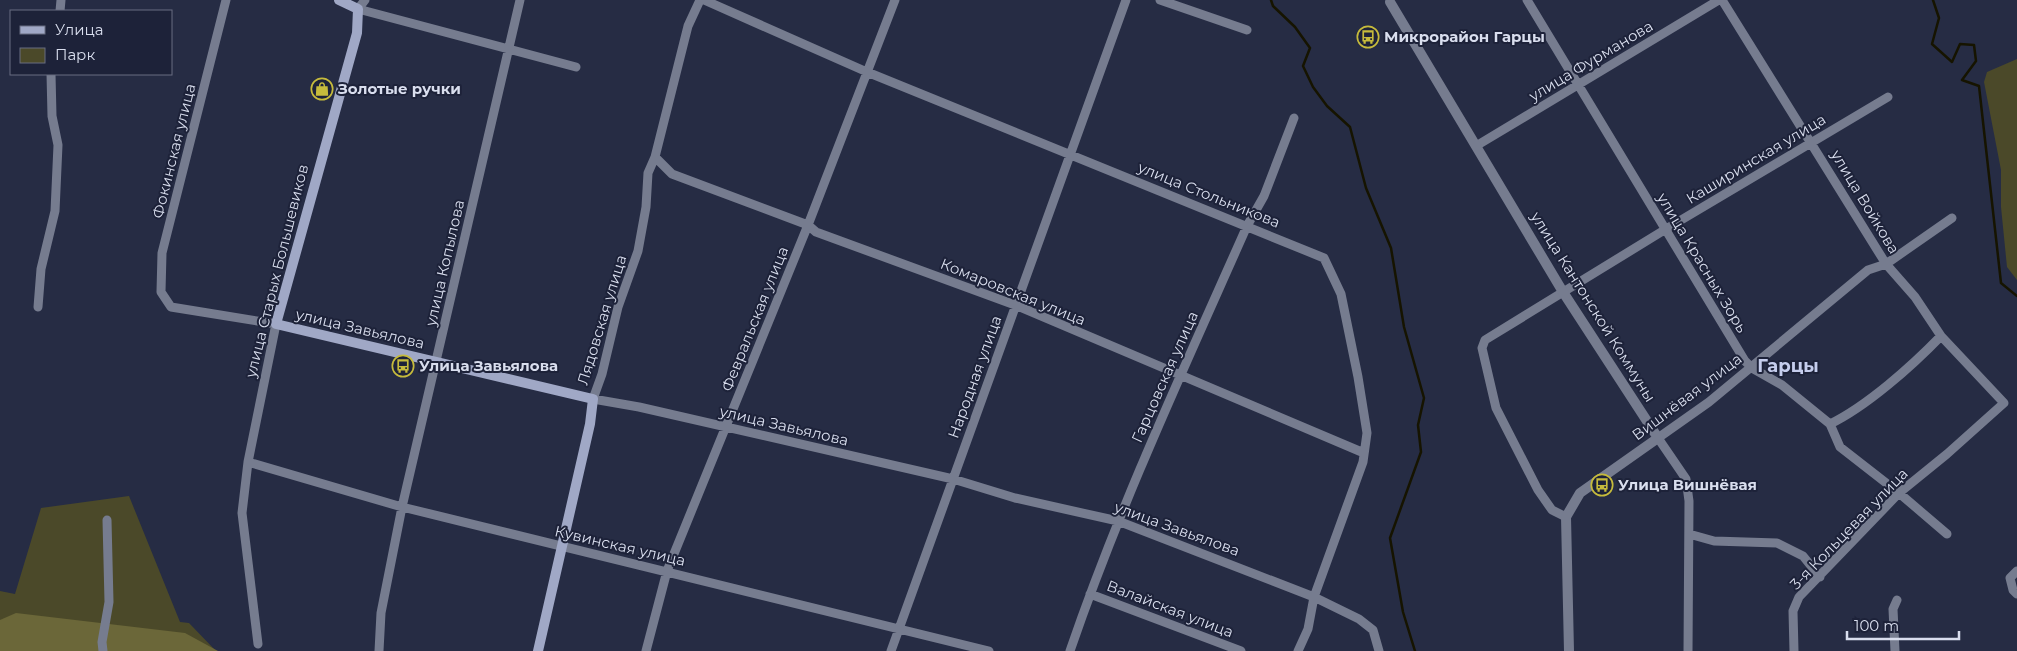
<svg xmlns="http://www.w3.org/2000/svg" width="2017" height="651" font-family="Montserrat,sans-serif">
	<rect width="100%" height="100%" fill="#262c44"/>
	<path fill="#4b4929" d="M2017,59V280L2007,267L2001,207V170L1984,82L1987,72Z
		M129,496L180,622L189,623L216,651H0V591L15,594L41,508Z"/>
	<path fill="#6b6739" d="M16,613L185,633L218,651H0V620Z"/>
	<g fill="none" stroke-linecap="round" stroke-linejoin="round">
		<path stroke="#161400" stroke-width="2.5" d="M1271,0L1273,6L1295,27L1310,48L1303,66L1313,87L1327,106L1350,127L1366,188L1391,248L1404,327L1424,398L1418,425L1421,452L1390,538L1403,612L1415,651
			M1933,0L1939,18L1932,44L1952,62L1960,44L1974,45L1976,61L1962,80L1979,86L2001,283L2017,296"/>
		<path stroke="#767c8f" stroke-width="9" d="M226,0L162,253L161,292L171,307L276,324L248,462L242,513L258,644
			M365,0L358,9L576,67
			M700,0L688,26L655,157L648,173L646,207L638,251L618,307L602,374L593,399L639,407L953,479L1015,498L1118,521L1314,597L1359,619L1373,630L1379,651
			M704,0L867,72L1324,258L1341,294L1358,377L1367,433L1363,462L1314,597L1308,629L1298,651
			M1160,0L1247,30
			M1527,0L1745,361L1752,368L1782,385L1830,424L1840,447L1899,493L1947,534
			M1722,0L1886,264L1915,297L1941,336L2004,403L1947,454L1899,493L1799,597L1793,611L1794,651
			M60,11L61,0
			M1476,146L1719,0
			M655,157L672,174L808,225L816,232L1015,305L1364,453
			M38,307L41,269L55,211L58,145L52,116L51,74
			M1830,424C1867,406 1912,366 1941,336
			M248,462L402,507L989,651
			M1566,517L1552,510L1538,490L1496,408L1482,348L1485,340L1666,229L1888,97
			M1689,534L1714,541L1777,543L1803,556L1820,577
			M2017,571L2010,578L2013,590L2017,594
			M1090,594L1241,651
			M103,651L102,642L109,602L107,520
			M379,651L381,613L402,507L520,0
			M646,651L667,571L808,225L895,0
			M891,651L1126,0
			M1070,651C1120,505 1185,366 1247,226L1264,196L1294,118
			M1688,651L1689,501L1686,479L1658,438L1709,402L1868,270L1886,264L1952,218
			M1895,651L1893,609L1897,600"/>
		<path stroke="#767c8f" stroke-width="10" d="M1390,2L1563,292L1658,438L1580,493L1566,517L1569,651"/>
		<path stroke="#a0a8c6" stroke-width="10" d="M339,0L358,9L357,33L276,324L593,399L590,424L538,651"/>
	</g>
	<defs>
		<g id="bus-ring" transform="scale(1.125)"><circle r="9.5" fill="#1d2239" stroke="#c6bb3c" stroke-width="1.5"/><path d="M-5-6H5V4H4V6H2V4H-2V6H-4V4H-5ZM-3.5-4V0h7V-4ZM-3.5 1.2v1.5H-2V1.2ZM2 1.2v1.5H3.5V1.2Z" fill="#c6bb3c"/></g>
		<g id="shop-ring" transform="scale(1.125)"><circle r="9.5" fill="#1d2239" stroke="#c6bb3c" stroke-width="1.5"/><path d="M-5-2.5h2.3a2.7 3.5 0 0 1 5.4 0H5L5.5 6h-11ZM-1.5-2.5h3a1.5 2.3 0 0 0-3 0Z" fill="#c6bb3c"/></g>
	</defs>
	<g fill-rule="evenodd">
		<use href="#bus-ring" x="1368" y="37"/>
		<use href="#shop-ring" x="322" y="89"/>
		<use href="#bus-ring" x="403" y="366"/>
		<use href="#bus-ring" x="1602" y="485"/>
	</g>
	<g text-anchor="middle" stroke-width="4" stroke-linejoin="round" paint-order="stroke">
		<g font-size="15" font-weight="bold" fill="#d9deee" stroke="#1d2239" text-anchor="start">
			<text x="1384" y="42">Микрорайон Гарцы</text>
			<text x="338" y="94">Золотые ручки</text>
			<text x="419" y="371">Улица Завьялова</text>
			<text x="1618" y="490">Улица Вишнёвая</text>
		</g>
		<g font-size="15" fill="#d9deee" stroke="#1d2239">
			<text transform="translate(1591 61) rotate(-31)" y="5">улица Фурманова</text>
			<text transform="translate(174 151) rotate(-76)" y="5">Фокинская улица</text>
			<text transform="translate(1756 159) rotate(-31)" y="5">Каширинская улица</text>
			<text transform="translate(1209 195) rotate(22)" y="5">улица Стольникова</text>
			<text transform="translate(1865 202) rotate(59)" y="5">улица Войкова</text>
			<text transform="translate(445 263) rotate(-77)" y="5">улица Копылова</text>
			<text transform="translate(1702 263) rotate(59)" y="5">улица Красных Зорь</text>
			<text transform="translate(277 271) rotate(-76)" y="5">улица Старых Большевиков</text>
			<text transform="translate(1013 292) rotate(22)" y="5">Комаровская улица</text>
			<text transform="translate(1593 307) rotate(58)" y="5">улица Кантонской Коммуны</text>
			<text transform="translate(755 319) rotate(-68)" y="5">Февральская улица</text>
			<text transform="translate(602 320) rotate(-73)" y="5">Лядовская улица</text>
			<text transform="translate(360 329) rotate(13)" y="5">улица Завьялова</text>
			<text transform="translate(975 377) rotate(-70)" y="5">Народная улица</text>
			<text transform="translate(1165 377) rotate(-66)" y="5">Гарцовская улица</text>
			<text transform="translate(1687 397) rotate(-37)" y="5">Вишнёвая улица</text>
			<text transform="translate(784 426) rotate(13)" y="5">улица Завьялова</text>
			<text transform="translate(1177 529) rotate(20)" y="5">улица Завьялова</text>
			<text transform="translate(1849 529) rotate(-46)" y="5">3-я Кольцевая улица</text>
			<text transform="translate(620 546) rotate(13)" y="5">Кувинская улица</text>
			<text transform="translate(1170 609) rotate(21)" y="5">Валайская улица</text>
		</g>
		<g font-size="18" font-weight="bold" fill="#c5cded" stroke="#1d2239">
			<text x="1788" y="372">Гарцы</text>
		</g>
	</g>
	<rect x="10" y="10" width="162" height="65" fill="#1d2239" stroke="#686d81"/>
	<rect x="20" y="26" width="25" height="8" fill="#a0a8c6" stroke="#686d81"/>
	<text x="55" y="35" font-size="15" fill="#d9deee">Улица</text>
	<rect x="20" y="48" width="25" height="15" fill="#4b4929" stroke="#686d81"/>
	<text x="55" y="60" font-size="15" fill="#d9deee">Парк</text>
	<path d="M1847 631v8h112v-8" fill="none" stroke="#d9deee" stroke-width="2.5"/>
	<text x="1854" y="631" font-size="15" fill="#d9deee" stroke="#1d2239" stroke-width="4" paint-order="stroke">100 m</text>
</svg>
